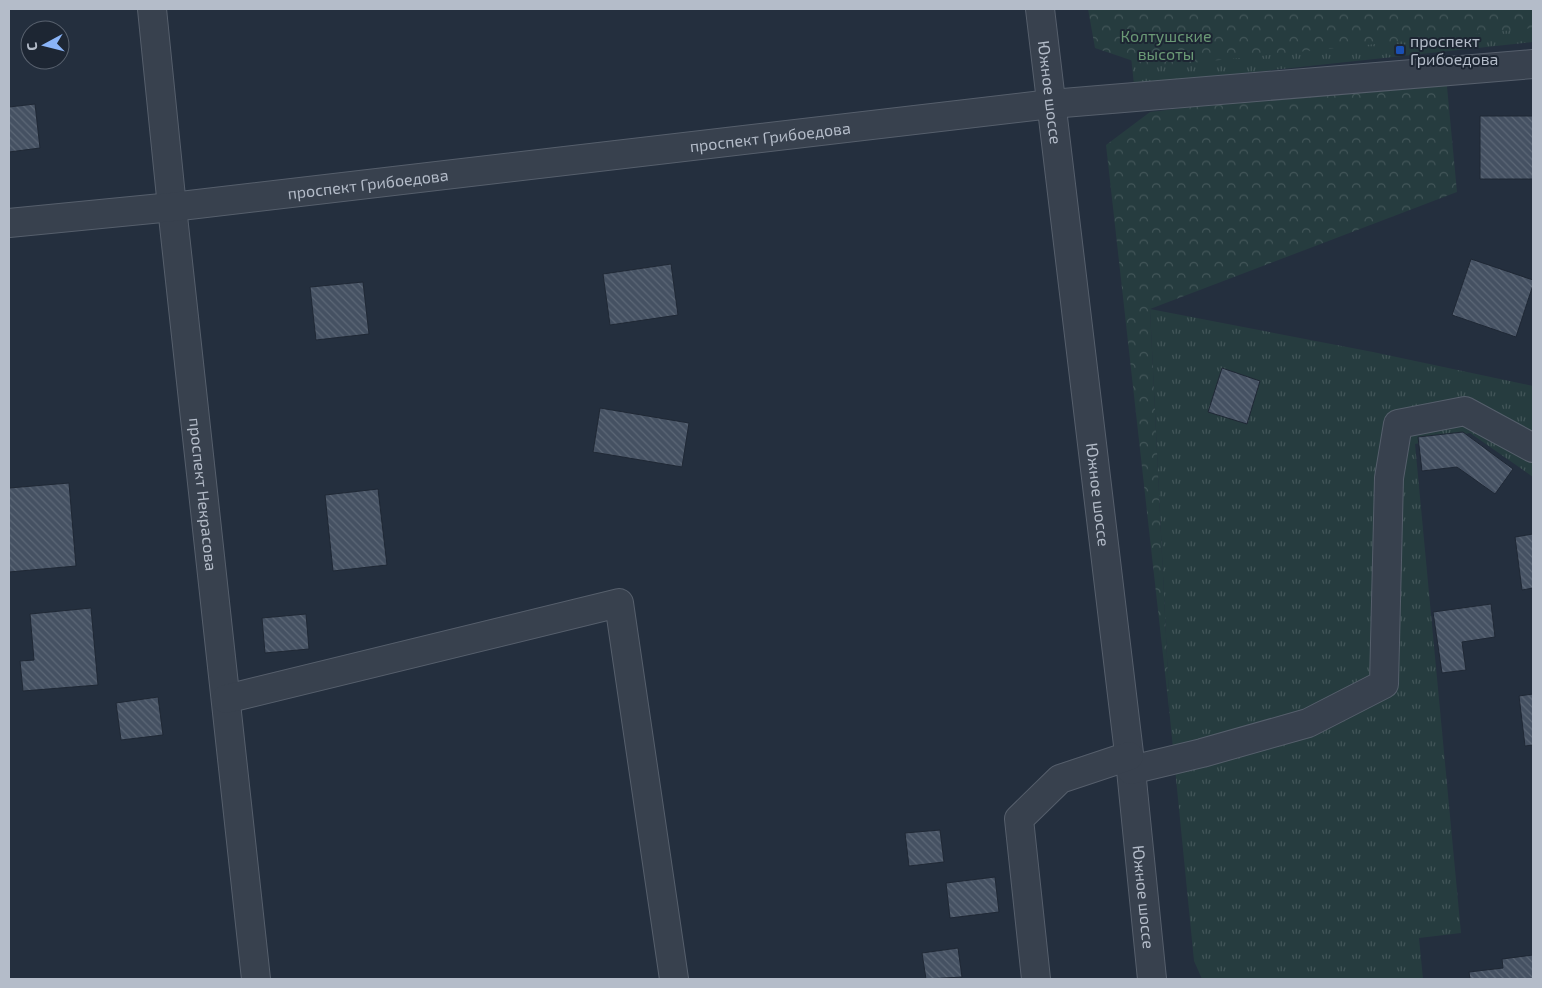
<svg xmlns="http://www.w3.org/2000/svg" width="1542" height="988" font-family="'Exo 2',sans-serif">
	<defs>
		<pattern id="grass-tufts" width="24" height="20" patternUnits="userSpaceOnUse" patternTransform="scale(1.25)"><rect width="24" height="20" fill="#263c3f"/><path d="M3 7l-1-3M5 7V3M7 7l1-3M15 17l-1-3M17 17v-4M19 17l1-3" fill="none" stroke="#435659"/></pattern>
		<pattern id="forest-crowns" width="20" height="18" patternUnits="userSpaceOnUse" patternTransform="scale(1.25)"><rect width="20" height="18" fill="#263c3f"/><path d="M2 6a3 3 0 1 1 6 0M12 15a3 3 0 1 1 6 0" fill="none" stroke="#435659"/></pattern>
		<pattern id="building-back-hatch" width="6" height="6" patternUnits="userSpaceOnUse" patternTransform="scale(1.25)"><rect width="6" height="6" fill="#455162"/><path d="M-1 5l2 2M0 0l6 6M5-1l2 2" fill="none" stroke="#5d6877"/></pattern>
	</defs>
	<rect width="100%" height="100%" fill="#242f3e"/>
	<path fill="url(#grass-tufts)" d="M1126,9H1533V42L1134,85Z
		M1150,309L1373,352L1533,386V477L1470,433L1415,444L1461,933L1419,938L1423,979H1202L1194,961L1170,718Z"/>
	<path fill="url(#forest-crowns)" d="M1088,9H1533V28L1151,67L1095,48Z
		M1446,76L1457,192L1150,309L1170,718L1106,145L1150,112Z"/>
	<path fill="url(#building-back-hatch)" stroke="#1f2835" d="M35,104L40,148L9,152V107Z
		M1480,116H1533V179H1480Z
		M1471,259L1533,280V285L1516,337L1452,315Z
		M671,264L678,315L610,325L603,274Z
		M363,282L369,334L316,340L310,287Z
		M1222,368L1260,381L1247,424L1208,412Z
		M600,408L689,423L682,467L593,452Z
		M1463,432L1513,469L1495,494L1457,467L1422,471L1418,437Z
		M69,483L76,566L9,572V488Z
		M378,489L387,565L333,571L325,495Z
		M1533,534V588L1522,590L1515,537Z
		M1491,604L1495,637L1462,642L1466,670L1442,673L1433,612Z
		M91,608L98,685L23,691L20,661L34,660L30,614Z
		M306,614L309,649L265,653L262,618Z
		M1533,694V745L1525,746L1519,696Z
		M158,697L163,735L121,740L116,703Z
		M940,830L944,862L909,866L905,833Z
		M995,877L999,912L950,918L946,883Z
		M958,948L962,977L926,979L922,953Z
		M1533,955V979H1470L1469,972L1503,968L1502,959Z"/>
	<g fill="none" stroke-linecap="round" stroke-linejoin="round">
		<g stroke="#565f6c" stroke-width="30">
			<g id="minor">
				<path id="s1" d="M152,9L172,207L256,979"/>
				<path id="s2" d="M1040,9L1131,770L1152,979"/>
				<path id="s3" d="M9,223L172,207L1051,104L1533,64"/>
				<path d="M226,699L619,603L674,979"/>
				<path d="M1131,770L1202,753L1308,723L1384,684L1389,478L1398,424L1465,411L1533,448"/>
				<path d="M1036,979L1019,819L1060,779L1129,756"/>
			</g>
		</g>
		<use href="#minor" stroke="#38414e" stroke-width="28"/>
	</g>
	<rect fill="#1a4fb4" stroke="#1d2633" stroke-width="2" x="1395" y="45" width="10" height="10" rx="2.5"/>
	<g text-anchor="middle" stroke-width="4" stroke-linejoin="round" paint-order="stroke">
		<g font-size="16" fill="#6b9a76" stroke="#1d2633">
			<text x="1166" y="42">Колтушские<tspan x="1166" dy="18">высоты</tspan></text>
		</g>
		<g font-size="16" fill="#b4bcc9" stroke="#1d2633" text-anchor="start">
			<text x="1410" y="47">проспект<tspan x="1410" dy="18">Грибоедова</tspan></text>
		</g>
		<g font-size="16" fill="#b4bcc9" stroke="#1d2633">
			<text dy="6" stroke="none"><textPath href="#s2" startOffset="84">Южное шоссе</textPath></text>
			<text dy="6" stroke="none"><textPath href="#s3" startOffset="766">проспект Грибоедова</textPath></text>
			<text dy="6" stroke="none"><textPath href="#s3" startOffset="361">проспект Грибоедова</textPath></text>
			<text dy="6" stroke="none"><textPath href="#s1" startOffset="488">проспект Некрасова</textPath></text>
			<text dy="6" stroke="none"><textPath href="#s2" startOffset="489">Южное шоссе</textPath></text>
			<text dy="6" stroke="none"><textPath href="#s2" startOffset="894">Южное шоссе</textPath></text>
		</g>
	</g>
	<rect width="1542" height="988" fill="none" stroke="#b4bcc9" stroke-width="20"/>
	<g transform="translate(45 45) rotate(263)"><circle r="24" fill="#1d2633" stroke="#59626f"/>
	<path d="M0-4L9 19L0 12L-9 19Z" fill="#8ab4f8"/>
	<text y="-8" font-size="14" font-weight="bold" text-anchor="middle" fill="#b4bcc9">С</text>
	</g>
</svg>
